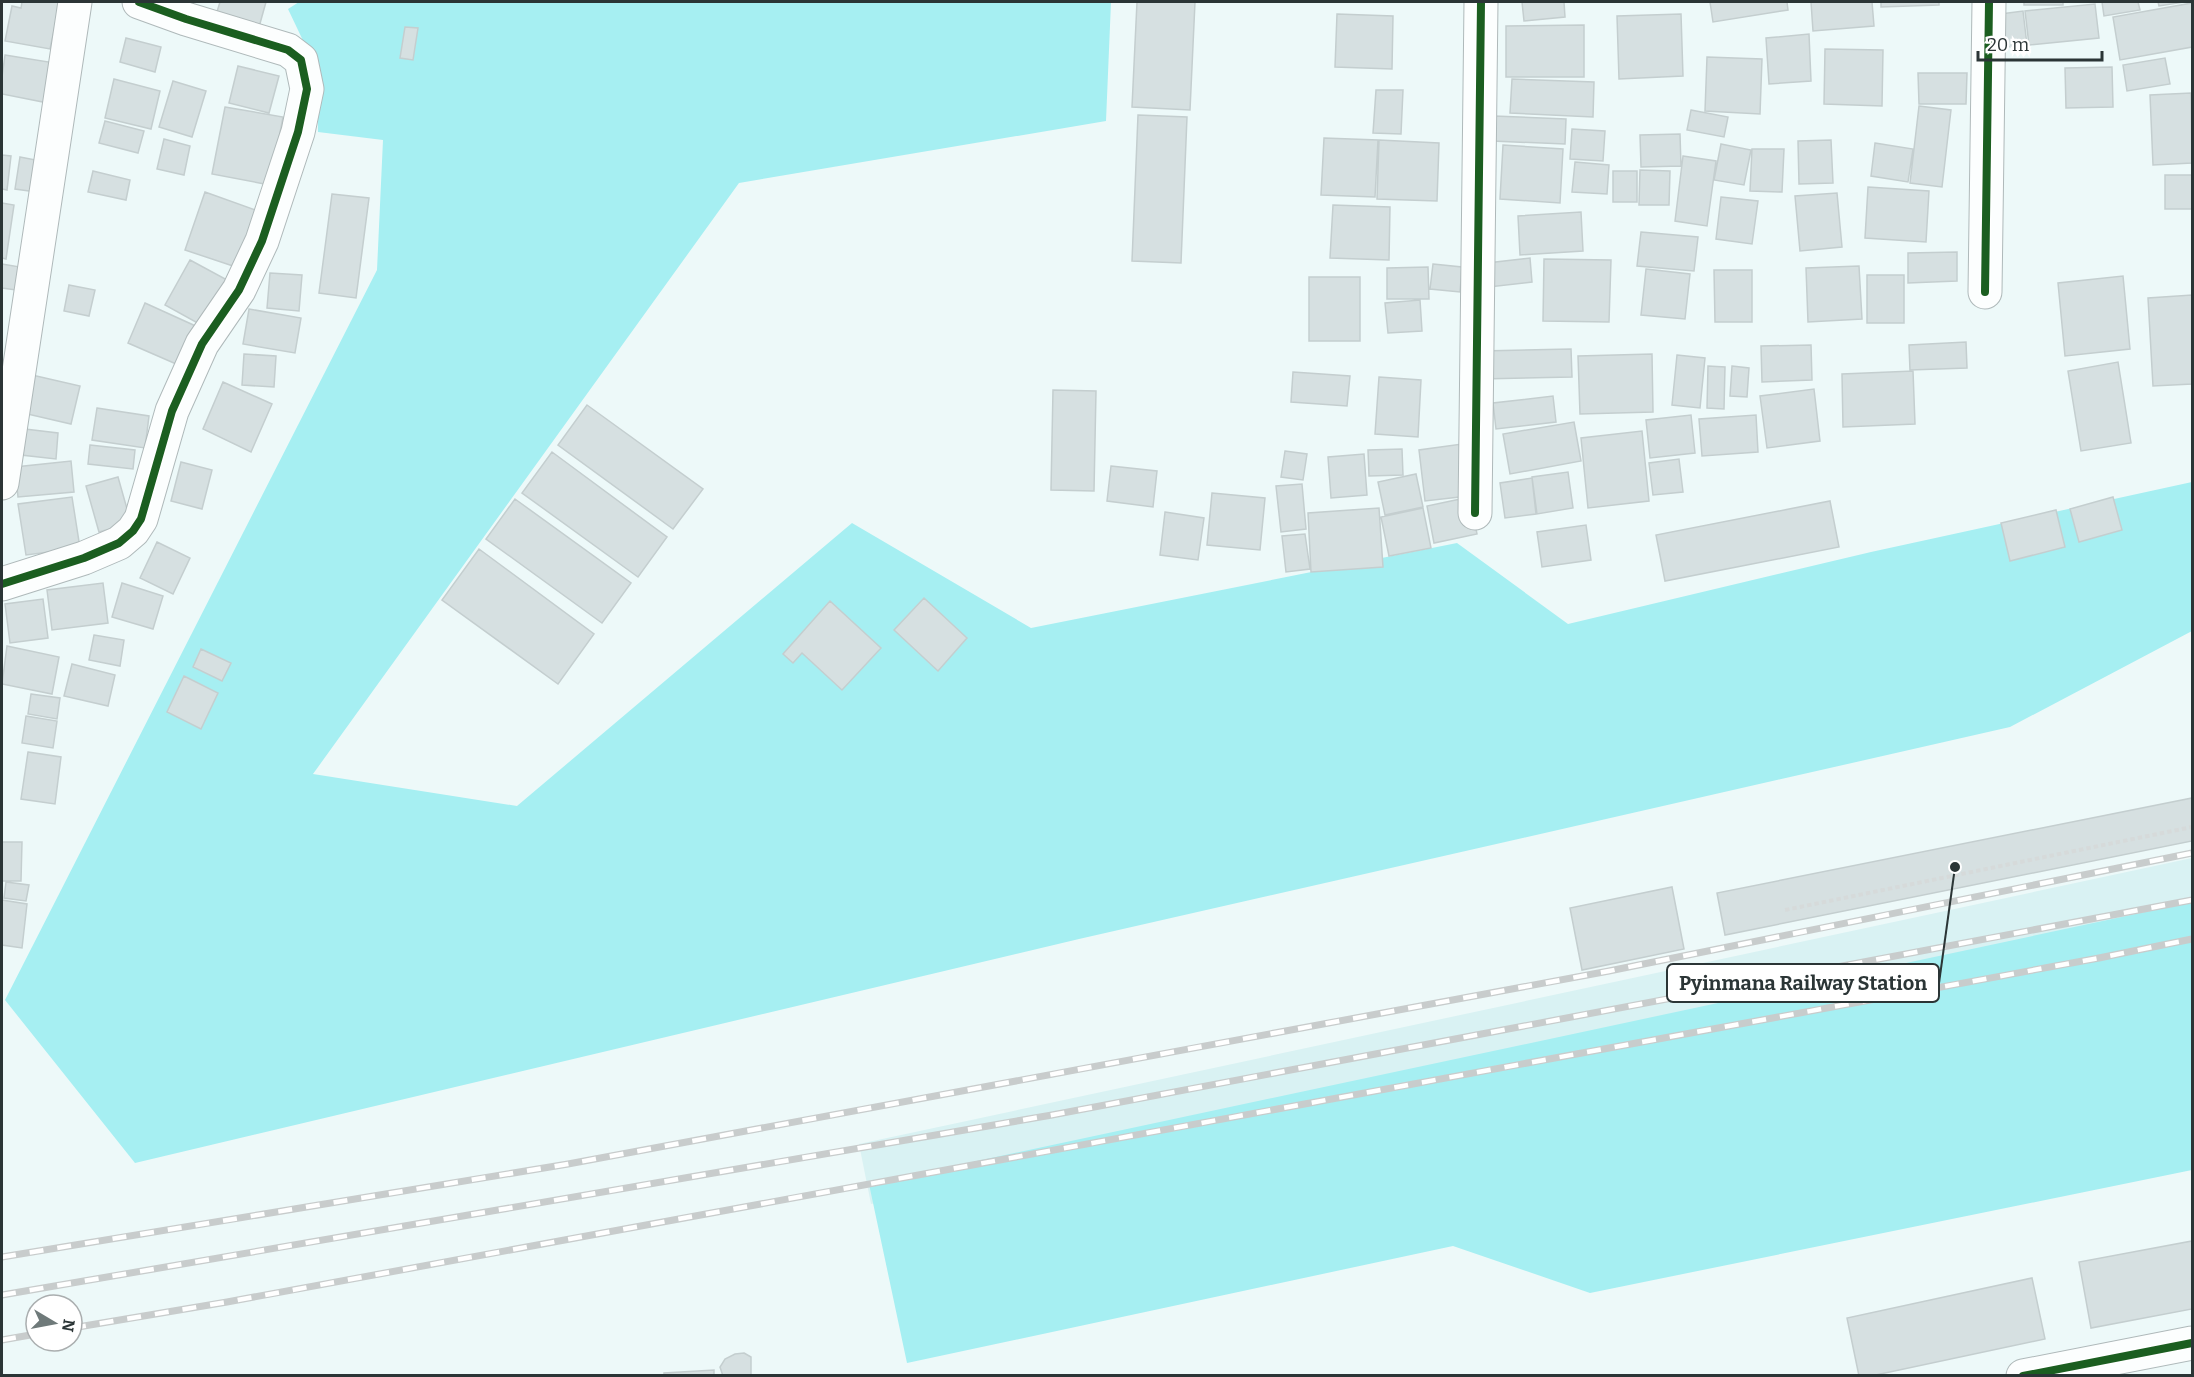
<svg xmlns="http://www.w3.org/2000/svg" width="2194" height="1377" font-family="Bitter,serif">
	<rect width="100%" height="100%" fill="#edf9f9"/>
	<path fill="#d9f2f3" d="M2192,858V1094L1441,1082L871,1204L859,1144Z"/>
	<path fill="#a6eff2" d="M299,2H1111L1106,121L739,183L313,774L517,806L852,523L1031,628L1457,543L1568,624L1871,552L2192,482V631L2010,727L1079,939L135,1163L5,1000L377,270L383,140L318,132L317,70L288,9Z
		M2192,902V1170L1590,1293L1453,1246L907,1363L869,1184Z"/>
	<path fill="#d6e0e1" stroke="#c4cecf" stroke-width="1.5" d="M22,2H60L50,49L5,41L12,6L21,8Z
		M220,2H266L259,27L216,15Z
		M1137,2H1195L1190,110L1132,107Z
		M1522,2H1564L1565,17L1524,21Z
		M1710,2H1787L1788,10L1713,22Z
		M1811,2H1872L1874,26L1813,31Z
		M1881,2H1939V5L1881,7Z
		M2024,2H2063V5H2024Z
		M2102,2H2138L2140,10L2104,16Z
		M2158,2H2184L2159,6Z
		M2192,3V47L2120,60L2113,17Z
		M2095,4L2099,38L2029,45L2025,11Z
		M2023,11L2027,45L1996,48L1993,15Z
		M1337,14L1393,16L1392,69L1335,67Z
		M1681,14L1683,76L1619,79L1617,16Z
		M1584,25V77H1506V26Z
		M405,27L418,28L413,60L400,58Z
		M1809,34L1811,81L1769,84L1766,38Z
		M126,38L161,47L155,72L120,62Z
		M1825,49L1883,50L1882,106L1824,104Z
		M5,55L55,63L48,103L2,94V77Z
		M1707,57L1762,59L1760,114L1705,111Z
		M2165,58L2170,84L2127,91L2123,65Z
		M238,66L279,76L269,113L229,103Z
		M2112,67L2113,107L2066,108L2065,68Z
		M1918,73H1967L1966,104H1919Z
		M114,79L160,91L151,129L105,118Z
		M1512,79L1594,82L1593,117L1510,113Z
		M173,81L206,91L192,137L159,127Z
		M1376,90H1403L1401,134L1373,133Z
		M2191,93L2192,163L2153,165L2150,95Z
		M1919,106L1951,110L1942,187L1910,183Z
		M225,107L283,117L270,185L212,174Z
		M1691,110L1728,117L1724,137L1687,130Z
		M1138,115L1187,117L1181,263L1132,261Z
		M1494,116L1566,119L1565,144L1492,141Z
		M105,121L144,131L138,153L99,143Z
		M1572,129L1605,131L1603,161L1570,159Z
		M1680,134L1681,166L1641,167L1640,135Z
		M1324,138L1378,140L1375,197L1321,195Z
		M164,139L190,146L184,175L157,169Z
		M1379,140L1439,143L1437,201L1377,199Z
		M1831,140L1833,183L1799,184L1798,141Z
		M1875,143L1913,149L1908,182L1871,176Z
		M1721,144L1751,150L1744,185L1714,180Z
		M1503,145L1563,149L1560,203L1500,199Z
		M1752,149H1784L1782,192L1750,191Z
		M2,155L11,156L7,190L2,189Z
		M1683,156L1716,161L1707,226L1675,221Z
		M20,157L41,161L36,192L15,189Z
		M1575,162L1609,165L1607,194L1572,192Z
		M1640,170L1670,171L1669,205H1639Z
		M93,171L130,180L126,200L88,192Z
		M1613,171H1637V202H1613Z
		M2165,175H2192V209H2165Z
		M1868,187L1929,191L1926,242L1865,238Z
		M205,192L258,211L239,268L185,250Z
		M1837,193L1842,247L1800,251L1795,196Z
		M332,194L369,198L356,298L319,293Z
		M1721,197L1758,201L1752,244L1716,239Z
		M2,203L14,205L6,259L2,258Z
		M1333,205L1390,207L1389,260L1330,258Z
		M1581,212L1583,251L1520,255L1518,216Z
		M1641,232L1698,237L1694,271L1637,266Z
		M1957,252V281L1908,283V253Z
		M1530,258L1532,282L1489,287L1487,263Z
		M1544,259L1611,260L1609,322L1543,321Z
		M190,260L229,281L203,326L165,305Z
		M2,264L20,267L16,290L2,288Z
		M1433,264L1462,267L1460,292L1430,289Z
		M1859,266L1862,319L1808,322L1806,268Z
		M1428,267L1429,299H1387V268Z
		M1646,269L1690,274L1685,319L1641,315Z
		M1714,270H1752V322H1715Z
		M270,273L302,275L299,311L267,308Z
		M1867,275H1904V323H1867Z
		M2123,276L2130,349L2065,356L2058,283Z
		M1309,277H1360V341H1309Z
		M69,285L95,290L89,316L64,311Z
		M2192,295V384L2153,386L2148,298Z
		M1420,300L1422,331L1388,333L1385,303Z
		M145,303L200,328L183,367L128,343Z
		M249,309L301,318L295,353L243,344Z
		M1966,342L1967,368L1910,370L1909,345Z
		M1811,345L1812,380L1762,382L1761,346Z
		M1571,349L1572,377L1481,379V351Z
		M244,354L276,356L274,387L242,385Z
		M1652,354L1653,412L1580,414L1578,356Z
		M1677,355L1705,358L1700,408L1672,405Z
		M2118,362L2131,443L2081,451L2068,371Z
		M1708,366L1725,367L1724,409L1707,408Z
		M1732,366L1749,368L1747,397L1730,396Z
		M1913,371L1915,424L1843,427L1842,374Z
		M1293,372L1350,376L1347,406L1291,402Z
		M32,375L80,386L71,424L23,413Z
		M1379,377L1421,380L1418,437L1375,434Z
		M223,382L272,404L251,452L203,429Z
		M1814,389L1820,441L1767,448L1760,396Z
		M1053,390L1096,391L1094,491L1051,490Z
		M1553,396L1556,422L1496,429L1493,403Z
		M587,405L703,489L673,529L558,445Z
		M97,408L149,416L145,448L92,440Z
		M1691,415L1695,453L1650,458L1646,420Z
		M1756,415L1758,452L1702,456L1699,419Z
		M1574,422L1581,461L1510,474L1503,434Z
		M25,429L58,433L56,459L21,455Z
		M1642,431L1649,501L1588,508L1581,438Z
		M1462,444L1468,496L1425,501L1419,450Z
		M90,445L135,450L133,469L88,464Z
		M1402,449L1403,475L1369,476L1368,450Z
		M1285,451L1307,454L1303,480L1281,477Z
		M552,452L667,537L638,577L522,493Z
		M1364,454L1367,495L1331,498L1328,457Z
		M1679,459L1683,492L1653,495L1649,463Z
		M71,461L74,492L18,497L15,467Z
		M181,462L212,470L202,509L171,501Z
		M1111,466L1157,471L1153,507L1107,501Z
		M1568,472L1573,508L1537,514L1532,477Z
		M1416,474L1423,507L1385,515L1378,482Z
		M118,477L131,523L99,532L86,486Z
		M1532,478L1536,514L1505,518L1500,483Z
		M1302,484L1306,529L1281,532L1276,486Z
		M1212,493L1265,498L1260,550L1207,545Z
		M72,497L80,548L26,555L18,504Z
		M1470,497L1477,534L1434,543L1427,506Z
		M2113,497L2122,530L2079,542L2070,509Z
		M515,499L631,583L602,623L486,539Z
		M1830,501L1839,547L1665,581L1656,535Z
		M1379,508L1383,567L1311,572L1308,513Z
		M1423,508L1431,548L1389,556L1381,517Z
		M2056,510L2065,547L2010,561L2001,523Z
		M1165,512L1204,518L1198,560L1160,555Z
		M1586,525L1591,560L1542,567L1537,532Z
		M1305,534L1310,569L1286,572L1282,536Z
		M157,542L190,558L173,594L140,578Z
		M479,549L594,634L558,684L442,600Z
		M103,583L108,623L52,630L47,590Z
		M122,583L163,596L153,629L112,617Z
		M924,598L967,638L938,671L894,630Z
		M43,599L48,638L10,643L5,604Z
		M830,601L881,648L842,690L802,653L793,663L783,654Z
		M94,635L124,640L120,666L89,660Z
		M7,646L59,657L52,694L2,684Z
		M201,649L231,663L222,681L193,667Z
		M72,664L115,675L108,706L64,696Z
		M184,676L218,693L201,729L167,712Z
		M31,694L60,698L57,719L28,714Z
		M26,716L57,721L53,748L22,743Z
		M28,752L61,757L55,804L21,799Z
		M2192,798V841L1725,935L1717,893Z
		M2,842H22L21,881H2Z
		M6,882L29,885L26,901L4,898Z
		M1672,887L1684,949L1582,970L1570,908Z
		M2,900L27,904L22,948L2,945Z
		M2192,1241V1309L2091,1328L2079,1262Z
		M2032,1278L2045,1339L1871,1376H1859L1847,1318Z
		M744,1353L751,1357V1376H723L720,1367L725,1359L735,1354Z
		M714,1370V1376H664V1373Z"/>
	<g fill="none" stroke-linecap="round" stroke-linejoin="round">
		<g stroke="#afb9ba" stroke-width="35">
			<path id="minor" d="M1985,292L1989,2
				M2,483L75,2
				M1475,513L1481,2
				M2,584L84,558L119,543L133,531L141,519L172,411L202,344L239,290L262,241L298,132L307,89L301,60L288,50L186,19L139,2
				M2023,1376L2192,1343"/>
		</g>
		<path stroke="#d6dada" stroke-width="4" stroke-dasharray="4.5 3" stroke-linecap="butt" d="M1785,910L2192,827"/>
		<use href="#minor" stroke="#fcfefe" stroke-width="33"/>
		<g stroke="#c8cccc" stroke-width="7">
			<path id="rail" d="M2,1257L568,1164L1609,971L2192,853
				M2,1295L1052,1115L2192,900
				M72,1328L227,1302L2099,958L2192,939
				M2,1340L36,1334"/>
		</g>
		<use href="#rail" stroke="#fff" stroke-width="4.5" stroke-dasharray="14" stroke-linecap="butt"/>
		<g stroke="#fff" stroke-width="11">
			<path id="cycleway" d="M1985,292L1989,2
				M1475,513L1481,2
				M2,584L84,558L119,543L133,531L141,519L172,411L202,344L239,290L262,241L298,132L307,89L301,60L288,50L186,19L139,2
				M2023,1376L2192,1343"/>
		</g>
		<use href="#cycleway" stroke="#1b5e20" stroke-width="8"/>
	</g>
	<path fill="none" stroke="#2b3536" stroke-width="2" d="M1955 867L1939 983"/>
	<circle fill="#2b3536" stroke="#fff" stroke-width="2" cx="1955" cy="867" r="6"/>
	<rect fill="#fff" stroke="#2b3536" stroke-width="2" x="1667" y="964" width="272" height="38" rx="6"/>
	<g font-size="20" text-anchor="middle" font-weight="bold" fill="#2b3536">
		<text x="1803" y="990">Pyinmana Railway Station</text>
	</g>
	<rect width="2194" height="1377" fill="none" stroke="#2b3536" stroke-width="6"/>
	<g transform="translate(54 1323) rotate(100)"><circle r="28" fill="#ffffff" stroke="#aaaeaf" stroke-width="1.5"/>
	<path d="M0-4.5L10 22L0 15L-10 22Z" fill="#6f7a7a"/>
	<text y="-9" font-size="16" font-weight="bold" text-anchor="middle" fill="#2b3536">N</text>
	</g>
	<path d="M1978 51v9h124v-9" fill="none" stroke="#2b3536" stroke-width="3"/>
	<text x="1987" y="51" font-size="18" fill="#2b3536" stroke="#ffffff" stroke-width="4.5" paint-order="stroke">20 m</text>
</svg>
